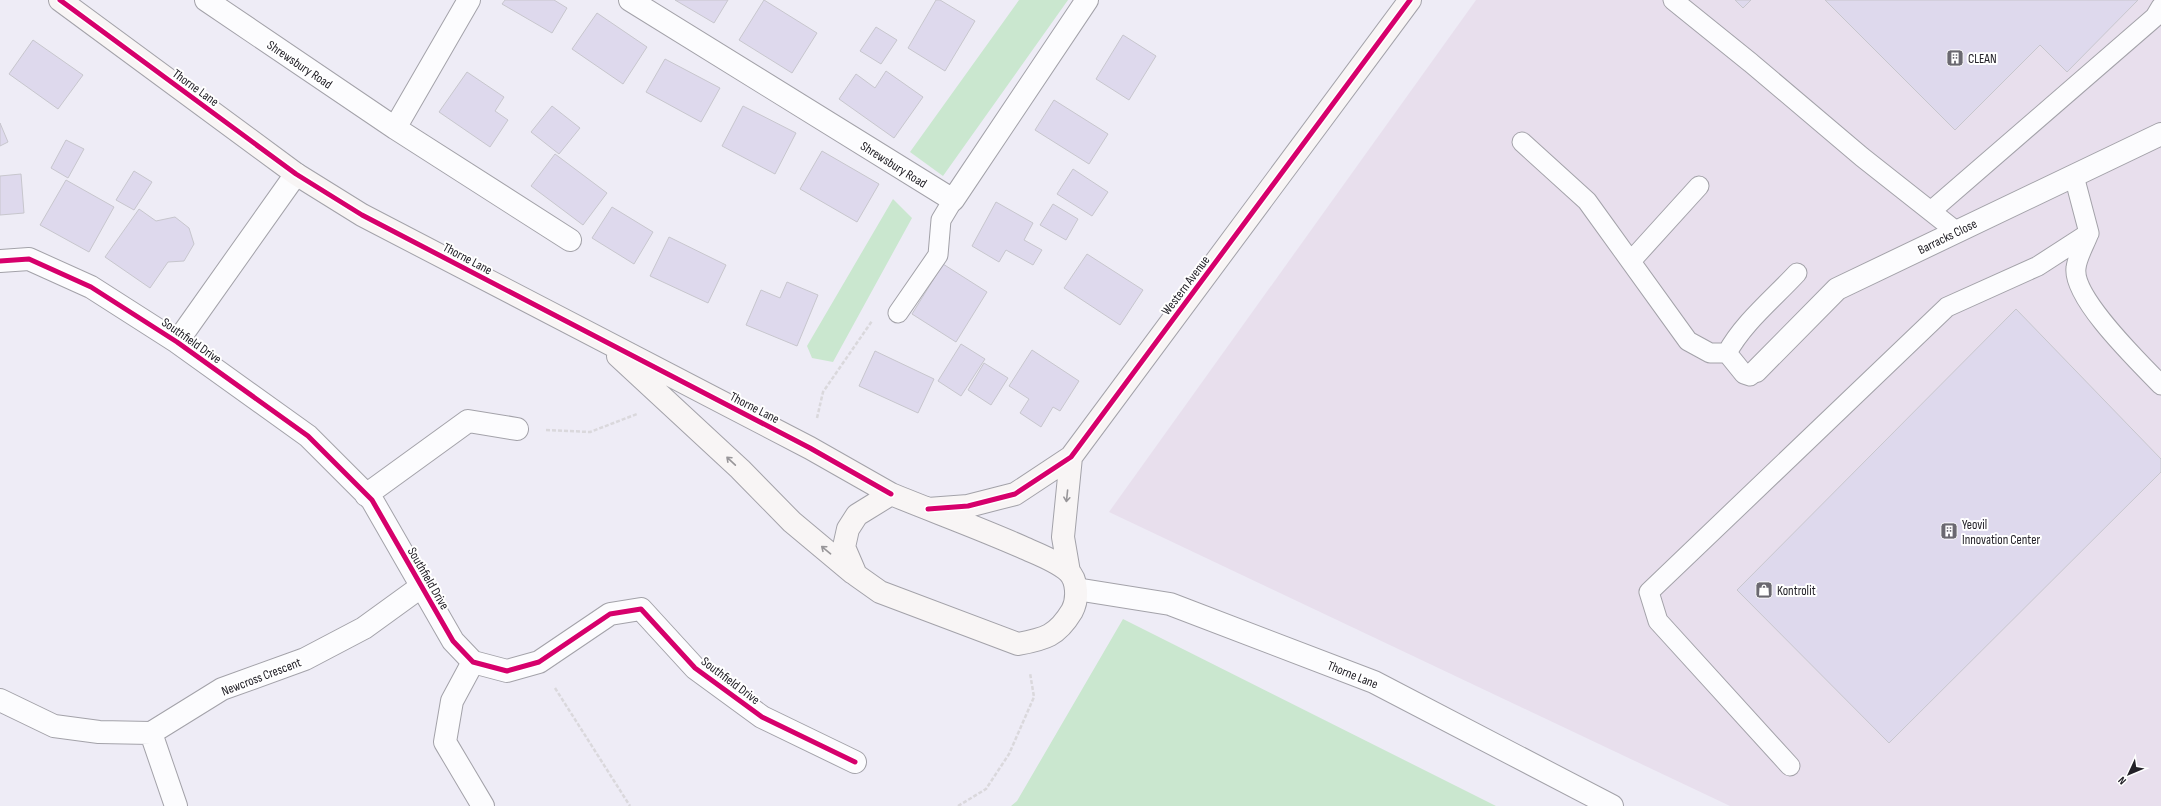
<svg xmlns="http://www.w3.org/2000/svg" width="2161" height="806" font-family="'Sofia Sans Condensed',sans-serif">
	<rect width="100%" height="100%" fill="#eeecf6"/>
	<path fill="#e8dfed" d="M1476,0H2161V806H1730L1109,512Z"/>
	<path fill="#cae7cf" d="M1019,0H1068L943,176L910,152Z
		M893,199L912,218L833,362L812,358L807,346Z
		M1123,619L1496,806H1011L1017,801Z"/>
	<path fill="#ded9ed" stroke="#c7c6cd" d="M505,0H554L567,8L552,33L502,4Z
		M675,0H728L714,23Z
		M764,0L817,33L792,73L739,40Z
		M936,0H940L975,21L945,71L908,48Z
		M1735,0H1751L1743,8Z
		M1825,0H2138L2067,72L2040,45L1955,130Z
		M597,13L647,47L623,84L572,49Z
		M876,27L897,40L881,64L860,51Z
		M1123,35L1156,56L1129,100L1096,79Z
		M33,40L83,75L58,109L9,74Z
		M665,59L720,88L701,122L646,92Z
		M886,71L923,97L894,138L839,99L856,74L875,88Z
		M467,72L504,97L495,111L508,120L490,147L439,112Z
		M1054,100L1108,134L1089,164L1035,130Z
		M552,106L580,128L559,154L531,132Z
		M743,106L796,133L775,174L722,146Z
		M0,123L8,142L0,146Z
		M66,140L84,149L68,178L51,168Z
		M822,151L879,184L857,222L800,189Z
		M555,154L607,193L583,225L531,186Z
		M1073,169L1108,192L1092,216L1057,194Z
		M134,171L152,182L134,210L116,200Z
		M21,174L24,213L0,215V176Z
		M66,180L114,207L89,252L40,225Z
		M996,202L1033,223L1024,240L1042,250L1033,265L1006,250L999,262L972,246Z
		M1053,204L1078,219L1066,240L1040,225Z
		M612,207L653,232L634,264L592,238Z
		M139,209L156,221L175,217L189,228L194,244L184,261L168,262L150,288L105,257Z
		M669,237L726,265L708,303L650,276Z
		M1087,254L1143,290L1120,325L1064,288Z
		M943,264L987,292L956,342L912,314Z
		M787,282L818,295L797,346L746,325L761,290L780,298Z
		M2016,309L2161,459V472L1889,743L1737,590Z
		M961,344L985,359L961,396L938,381Z
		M1032,350L1079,381L1060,411L1053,407L1041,427L1020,413L1029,399L1009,386Z
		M875,351L934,379L918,413L859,386Z
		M984,363L1008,378L991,405L968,390Z"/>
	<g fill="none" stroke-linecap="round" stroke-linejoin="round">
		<g stroke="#a3a2a9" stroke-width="21">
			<path id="lane" d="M1673,0L1751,63L1862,157L1957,232
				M1522,142L1587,201L1688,341L1710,353H1727
				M1931,211L2155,17L2161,7
				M2089,233C2085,244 2077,257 2076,268C2072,298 2140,363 2161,385
				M1631,261L1699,186
				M898,313L938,255L941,220L953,200
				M1756,371L1750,376L1744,374L1727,353C1743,323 1774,298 1797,273
				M1790,766L1658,621L1649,592L1947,307L2038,266L2089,233L2074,176"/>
		</g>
		<g stroke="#a3a2a9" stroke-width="24">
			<path id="street" d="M206,0L395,128L570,240
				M630,0L953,200L1087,0
				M395,128L469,0
				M0,261L29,259L91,287L177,342L308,436L372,500L453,641L473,662L507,671L539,662L610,614L641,609L695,668L762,717L855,762
				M177,342L296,174
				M1756,371L1837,289L2161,134
				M366,495L468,421L517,429
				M1076,589L1170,604L1374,682L1612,806
				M473,662L452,701L445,742L483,806
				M0,700L54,726L99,732L151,733L222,689L305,659L364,628L422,586
				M151,733L176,806"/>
		</g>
		<g stroke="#a3a2a9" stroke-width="24">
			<path id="secondary" d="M60,0L296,174L362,215L810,448L891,494
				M618,356L740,469L792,522L853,573
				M891,494C935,512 979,528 1022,547C1037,554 1055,560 1068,571C1078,580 1078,600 1072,611C1057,636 1045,639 1018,644L880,592L856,575L844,547L848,529L857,515Z
				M928,509L968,506L1015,494L1071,457L1410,0
				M1069,572L1063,537L1071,457"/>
		</g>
		<path stroke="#dad8dc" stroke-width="2.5" stroke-dasharray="4 2" stroke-linecap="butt" d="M817,418L823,392L872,321
			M546,430L590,432L637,414
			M555,688L630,806
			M958,806L986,789L1009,754L1034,697L1030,673"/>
		<use href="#lane" stroke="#fcfcfe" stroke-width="19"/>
		<use href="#street" stroke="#fcfcfe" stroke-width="22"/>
		<use href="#secondary" stroke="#f8f5f5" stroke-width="22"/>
		<g stroke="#fff" stroke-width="8">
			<path id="cycleway" d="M60,0L296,174L362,215L810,448L891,494
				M0,261L29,259L91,287L177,342L308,436L372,500L453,641L473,662L507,671L539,662L610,614L641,609L695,668L762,717L855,762
				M928,509L968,506L1015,494L1071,457L1410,0"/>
		</g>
		<use href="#cycleway" stroke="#d6006c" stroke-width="5"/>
	</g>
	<defs><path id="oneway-shaft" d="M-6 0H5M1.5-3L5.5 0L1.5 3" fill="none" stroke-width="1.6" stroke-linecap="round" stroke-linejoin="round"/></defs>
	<g stroke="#989699">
		<use href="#oneway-shaft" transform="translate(731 461) rotate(-137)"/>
		<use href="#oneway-shaft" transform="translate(1067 496) rotate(96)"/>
		<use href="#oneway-shaft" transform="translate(826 550) rotate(-140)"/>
	</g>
	<defs>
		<g id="building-square" transform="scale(0.9)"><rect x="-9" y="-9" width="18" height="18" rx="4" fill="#6a6870" stroke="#fff"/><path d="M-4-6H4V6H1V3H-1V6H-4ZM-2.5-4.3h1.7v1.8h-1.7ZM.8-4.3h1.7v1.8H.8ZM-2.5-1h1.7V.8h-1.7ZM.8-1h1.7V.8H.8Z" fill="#fff"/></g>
		<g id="shop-square" transform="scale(0.9)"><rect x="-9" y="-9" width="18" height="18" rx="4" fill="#6a6870" stroke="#fff"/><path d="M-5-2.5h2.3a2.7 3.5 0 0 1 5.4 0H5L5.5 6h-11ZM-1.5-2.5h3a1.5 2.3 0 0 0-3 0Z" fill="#fff"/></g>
	</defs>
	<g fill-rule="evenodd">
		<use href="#building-square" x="1955" y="58"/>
		<use href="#building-square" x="1949" y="531"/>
		<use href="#shop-square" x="1764" y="590"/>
	</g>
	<g text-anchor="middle" stroke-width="4" stroke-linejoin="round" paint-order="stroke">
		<g font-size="13" fill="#232128" stroke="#fff" text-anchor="start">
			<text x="1968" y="63">CLEAN</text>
			<text x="1962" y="529">Yeovil<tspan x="1962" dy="15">Innovation Center</tspan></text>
			<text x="1777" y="595">Kontrolit</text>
		</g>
		<g font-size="13" fill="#232128" stroke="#fff">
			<text transform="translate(300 64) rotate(34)" y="5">Shrewsbury Road</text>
			<text transform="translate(196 87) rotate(36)" y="5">Thorne Lane</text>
			<text transform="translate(894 164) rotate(32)" y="5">Shrewsbury Road</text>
			<text transform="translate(1947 236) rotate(-26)" y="5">Barracks Close</text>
			<text transform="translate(468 258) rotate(28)" y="5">Thorne Lane</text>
			<text transform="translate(1185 285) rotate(-53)" y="5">Western Avenue</text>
			<text transform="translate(192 340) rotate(35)" y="5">Southfield Drive</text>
			<text transform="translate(755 407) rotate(27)" y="5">Thorne Lane</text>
			<text transform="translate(429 578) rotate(60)" y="5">Southfield Drive</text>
			<text transform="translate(1353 674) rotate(22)" y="5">Thorne Lane</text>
			<text transform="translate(261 676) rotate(-21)" y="5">Newcross Crescent</text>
			<text transform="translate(731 680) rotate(37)" y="5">Southfield Drive</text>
		</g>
	</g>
	<g transform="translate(2129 774) rotate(226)" stroke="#ffffff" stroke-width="3" paint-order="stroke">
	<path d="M0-3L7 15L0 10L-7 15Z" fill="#232128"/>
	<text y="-6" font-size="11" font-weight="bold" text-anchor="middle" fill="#232128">N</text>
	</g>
</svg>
